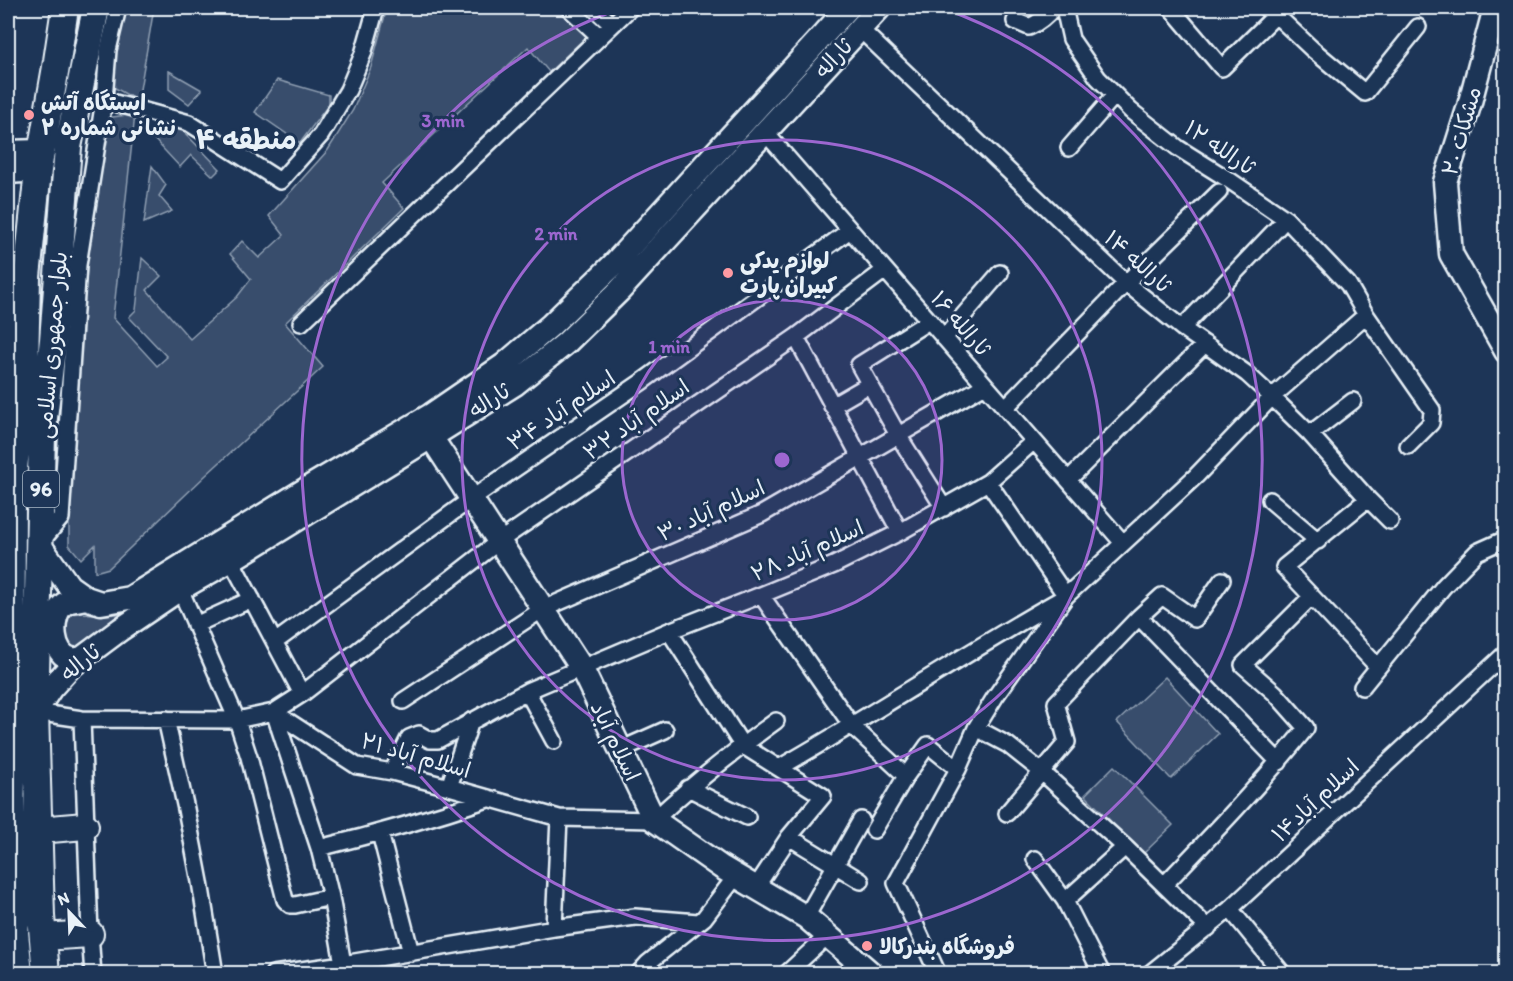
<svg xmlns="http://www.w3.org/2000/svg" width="1513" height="981" font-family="Itim,'Playpen Sans Arabic',sans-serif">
	<rect width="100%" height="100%" fill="#1d3557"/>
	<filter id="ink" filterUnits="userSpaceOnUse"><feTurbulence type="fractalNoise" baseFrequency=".0167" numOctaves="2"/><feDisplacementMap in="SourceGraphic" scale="12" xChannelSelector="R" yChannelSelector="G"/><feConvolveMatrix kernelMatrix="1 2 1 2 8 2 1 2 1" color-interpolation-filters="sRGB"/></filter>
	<g filter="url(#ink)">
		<path fill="#374d6c" stroke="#909fb2" stroke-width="1.5" d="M76,8H86L53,220L37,973L29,974L21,850L20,498L40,254L48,186Z
			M122,8H154L138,101L110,85Z
			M387,8H562L589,34L549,72L528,47L382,183L404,208L285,323L323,367L205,476L109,568L95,572V545L81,559L69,545V470L79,336L105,118L135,114L113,318L157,366L167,357L129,317L136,310L142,258L161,276L147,290L190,339L237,297L251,279L230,254L242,241L259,258L284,235L269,216L328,150L353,110L371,67Z
			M169,71L202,90L189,104L169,89Z
			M277,80L329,95V104L300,143L255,112Z
			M172,127L181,129L220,169L213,176L191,155L180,167L153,138L160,130Z
			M152,166L166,185L159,196L172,211L144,223Z
			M81,613L104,615L131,613L88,647L73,650L64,642L66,614Z
			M1165,677L1218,734L1171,779L1117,722Z
			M1114,766L1173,825L1143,854L1085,795Z"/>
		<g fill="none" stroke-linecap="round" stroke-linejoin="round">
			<g stroke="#e8f1f8" stroke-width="20">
				<path id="street" d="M569,8L600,37
					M594,8L612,25
					M1064,8L1071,39L1098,78L1131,111L1178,148L1229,180L1286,219L1348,284L1366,315L1432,410L1431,423L1408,446
					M1171,8L1222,68L1276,15L1282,8
					M1266,8L1276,15L1312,49L1365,93L1418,27
					M1015,21L1029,27C1040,22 1046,17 1053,8
					M860,29L1126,283L1182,328L1247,374L1272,397L1310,434L1368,499L1390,521
					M104,100L189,123L280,181L321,135L348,90L363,54L376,8
					M764,131L1123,543
					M1069,148L1115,95
					M929,321L859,365L898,435L944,508
					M301,323L630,8
					M1182,328L1286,219
					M796,337L900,532
					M944,338L1000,273
					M832,406L870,384
					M1005,408L1126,283L1219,192
					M1310,434L1353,401
					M1068,480L1205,344
					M988,482L1066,596
					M1368,499L1284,567L1378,667
					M1270,500L1318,541
					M41,542L61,518L78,265L104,100L108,50L118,8
					M231,560L302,694
					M180,589L237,720L249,757L285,900L290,905H295L331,897
					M761,595L852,726L906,776
					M1139,617L1279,762
					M195,625L252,599
					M669,631L742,745L823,796L789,837L756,887
					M275,642L471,499L643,381L850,230
					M1362,687L1444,586L1477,552L1506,539
					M527,691L554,741
					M403,701L543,609L762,514L985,385
					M35,712L82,719L237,720L274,712L357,766L392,772L449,787L559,818L654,820C692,784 733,752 776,721
					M82,719L90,934L93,974
					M166,719L186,809L200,882L215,974
					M976,728L1008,745L1042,772L1125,847L1208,928
					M620,750L665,730
					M779,768C874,714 965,653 1061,599
					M392,772L409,738L419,734L430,740H438L527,691L669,631L761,595L834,565L900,532L988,482L1034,441
					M449,787L471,721
					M688,788L747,817
					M1007,813L1067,742L1056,703L1139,617L1162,596L1195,619L1222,580
					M874,830L906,776L928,745L958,769
					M380,833L411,953
					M789,837L861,881
					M319,848L274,712L302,694L498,542L796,337L885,270
					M1035,859L1065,901
					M1164,885C1213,834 1262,783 1306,728L1275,693L1243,665L1311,597
					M1230,909L1283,974
					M806,917L861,820
					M554,928L559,818
					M343,964L331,897L319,848C376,834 432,818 488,799
					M273,974L343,964L554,928L635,917L698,922
					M638,974L648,963L704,918L736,876
					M786,974L827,936
					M938,974L896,883L958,769L976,728L995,697L1066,596L1196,476L1272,397L1366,315
					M1102,974L1065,901L1125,847
					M1149,974L1230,909L1506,653"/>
			</g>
			<g stroke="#e8f1f8" stroke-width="27">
				<path id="secondary" d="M1495,8L1469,106L1445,182L1451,254L1506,351
					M8,152L40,151
					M8,172L38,170
					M431,437L581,667L654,820L721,867L806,917L872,974
					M39,544L69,586L86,598L101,603L130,598L316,483L431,415L504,365L551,325L613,265L848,8
					M82,658C79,659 76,660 72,659C52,656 49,617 63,605C68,600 79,600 86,598
					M35,712L51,688L70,667L121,629L180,589L231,560L431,437L515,384L566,343L619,291L879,8"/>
			</g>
			<g stroke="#e8f1f8" stroke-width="30">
				<path id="primary" d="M39,830L85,826
					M43,937L90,934
					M19,974L15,932L17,914L11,795L12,487L25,367L27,277L38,170L57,61L65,8
					M46,974L41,916L35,712L42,435L53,340L68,147L96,8"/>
			</g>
			<use href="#street" stroke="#1d3557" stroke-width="15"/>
			<use href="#secondary" stroke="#1d3557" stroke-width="22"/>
			<use href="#primary" stroke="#1d3557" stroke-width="26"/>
		</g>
	</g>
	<circle cx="782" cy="460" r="160" fill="#9c67d0" fill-opacity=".12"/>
	<g fill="none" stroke="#9c67d0" stroke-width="3">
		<circle cx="782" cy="460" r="160"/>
		<circle cx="782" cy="460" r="320"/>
		<path d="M942 8A480 480 0 1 1 622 8"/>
	</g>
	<g fill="#ff9aa2" stroke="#1d3557" stroke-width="2">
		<circle cx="29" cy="115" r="6"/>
		<circle cx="728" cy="273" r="6"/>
		<circle cx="867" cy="946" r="6"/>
	</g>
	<g text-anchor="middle" stroke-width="6" stroke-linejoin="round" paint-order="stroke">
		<rect fill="#1d3557" stroke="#abb9c8" stroke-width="1.5" x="23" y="471" width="36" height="36" rx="4.5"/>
		<g font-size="21" font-weight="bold" fill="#e8f1f8">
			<text x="41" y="496">96</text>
		</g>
		<g font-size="22" fill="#e8f1f8" stroke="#1d3557">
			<text transform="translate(833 58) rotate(-47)" y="8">ثاراله</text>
			<text transform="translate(1461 131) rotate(-74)" y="8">مشکات ۲۰</text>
			<text transform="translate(1220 147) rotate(34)" y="8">ثارالله ۱۲</text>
			<text transform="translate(1138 261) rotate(42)" y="8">ثارالله ۱۴</text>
			<text transform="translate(961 323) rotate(49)" y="8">ثارالله ۱۶</text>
			<text transform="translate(51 345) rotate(-85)" y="8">بلوار جمهوری اسلامی</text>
			<text transform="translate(489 400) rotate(-33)" y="8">ثاراله</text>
			<text transform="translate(561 410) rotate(-34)" y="8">اسلام آباد ۳۴</text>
			<text transform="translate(636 419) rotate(-35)" y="8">اسلام آباد ۳۲</text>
			<text transform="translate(711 510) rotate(-25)" y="8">اسلام آباد ۳۰</text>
			<text transform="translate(807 550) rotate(-24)" y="8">اسلام آباد ۲۸</text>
			<text transform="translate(80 662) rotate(-40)" y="8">ثاراله</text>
			<text transform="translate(616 741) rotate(64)" y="8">اسلام آباد</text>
			<text transform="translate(416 755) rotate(16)" y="8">اسلام آباد ۲۱</text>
			<text transform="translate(1315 800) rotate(-43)" y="8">اسلام آباد۱۴</text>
		</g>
		<g font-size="22" font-weight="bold" fill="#e8f1f8" stroke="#1d3557" text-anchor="start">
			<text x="41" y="110">ایستگاه آتش<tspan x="41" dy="25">نشانی شماره ۲</tspan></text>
			<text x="740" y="268">لوازم یدکی<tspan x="740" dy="25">کبیران پارت</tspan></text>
			<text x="879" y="954">فروشگاه بندرکالا</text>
		</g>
		<g font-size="28" font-weight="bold" fill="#e8f1f8" stroke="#1d3557">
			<text x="246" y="149">منطقه ۴</text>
		</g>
	</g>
	<circle cx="782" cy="460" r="9" fill="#9c67d0" stroke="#1d3557" stroke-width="3"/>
	<g font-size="18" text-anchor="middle" font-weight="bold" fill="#9c67d0" stroke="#1d3557" stroke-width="6" stroke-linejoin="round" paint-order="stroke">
		<text x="443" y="127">3 min</text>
		<text x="556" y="240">2 min</text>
		<text x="669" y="353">1 min</text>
	</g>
	<rect width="1513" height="981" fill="none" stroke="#1d3557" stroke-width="30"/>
	<rect x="15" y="15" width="1483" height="951" fill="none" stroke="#e8f1f8" stroke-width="2" filter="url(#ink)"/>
	<g transform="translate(69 912) rotate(337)" stroke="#1d3557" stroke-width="4.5" paint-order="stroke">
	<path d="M0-4.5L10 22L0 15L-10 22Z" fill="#e8f1f8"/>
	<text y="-9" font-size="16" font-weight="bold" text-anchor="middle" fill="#e8f1f8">N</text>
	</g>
</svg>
